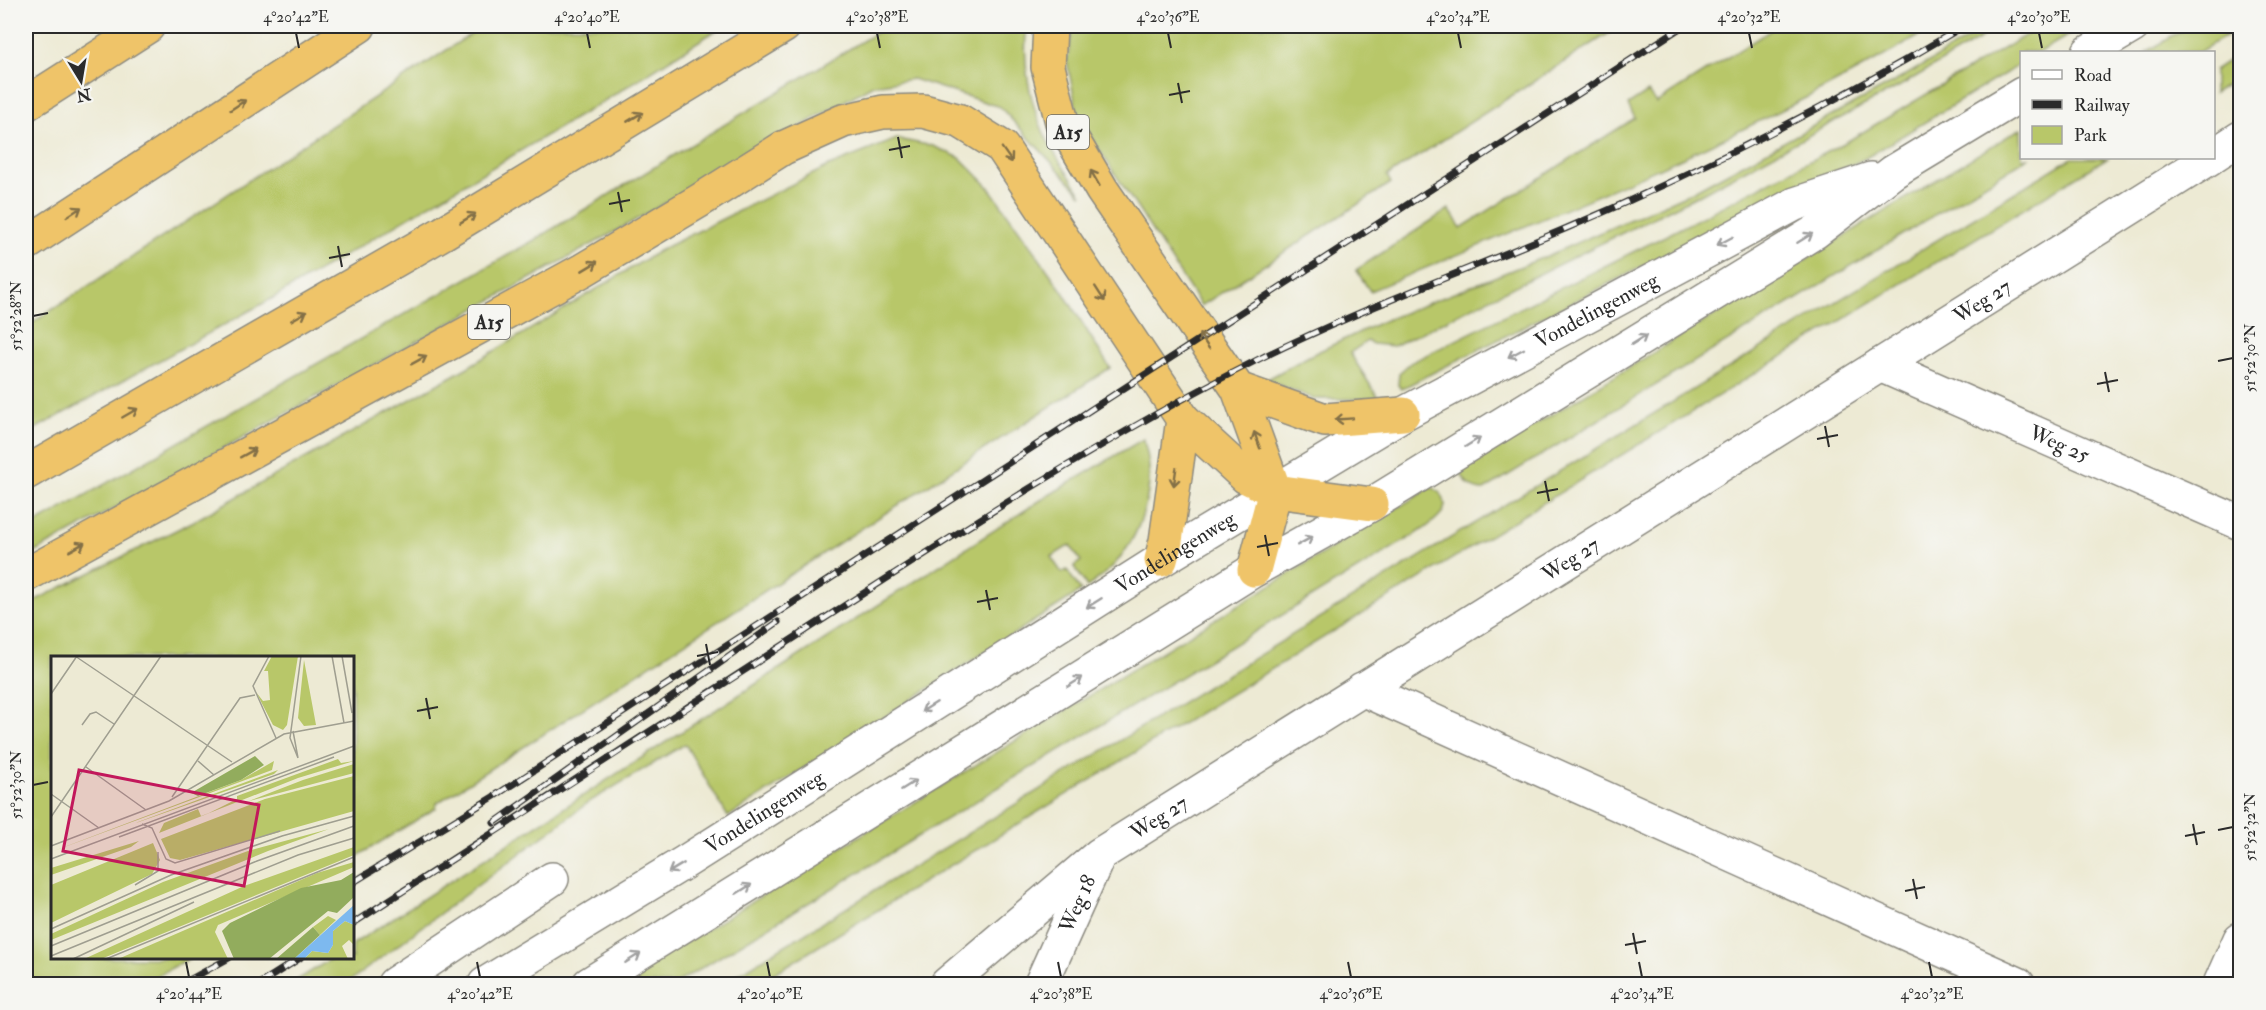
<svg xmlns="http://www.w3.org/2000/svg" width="2266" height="1010" font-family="'IM FELL Double Pica',serif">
	<rect width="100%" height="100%" fill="#f6f6f2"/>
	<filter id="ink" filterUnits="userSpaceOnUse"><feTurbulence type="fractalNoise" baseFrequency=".0167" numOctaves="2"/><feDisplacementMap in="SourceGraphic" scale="12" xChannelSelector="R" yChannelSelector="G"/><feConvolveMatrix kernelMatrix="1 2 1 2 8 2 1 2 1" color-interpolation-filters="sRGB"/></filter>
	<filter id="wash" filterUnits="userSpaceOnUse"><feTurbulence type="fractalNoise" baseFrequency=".008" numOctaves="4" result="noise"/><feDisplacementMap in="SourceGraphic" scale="24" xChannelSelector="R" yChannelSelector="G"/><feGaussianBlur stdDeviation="1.35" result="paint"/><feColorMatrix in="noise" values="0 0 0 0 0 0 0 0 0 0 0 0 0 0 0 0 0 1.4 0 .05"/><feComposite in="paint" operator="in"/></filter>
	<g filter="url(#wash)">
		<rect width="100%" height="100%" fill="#edead4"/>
		<path fill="#b8c769" stroke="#72794a" stroke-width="1.5" d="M483,26H723L604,101L273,298L26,434V327Z
			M887,26H1027C1022,60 1029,99 1043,131C1052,153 1069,174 1082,195L1000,107L913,79L873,85L600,240L26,557V529L531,242Z
			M1073,26H1620L1387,176L1391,183L1201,306L1078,117L1067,61Z
			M1777,26H1936C1757,133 1563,211 1370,291L1356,270L1449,209L1461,228L1635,118L1628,105L1648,92L1656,103Z
			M1990,26H2002L1900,86L1695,197L1394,346L1373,344L1367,341L1350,353L1379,399H1315L1266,380L1309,356L1381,322L1547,256L1692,192L1896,81Z
			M2041,26H2084L2040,52H2022L2021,64L1864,159L1789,192L1401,389L1398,385L1399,373L1410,363L1671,233L1848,141Z
			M2190,26H2240V27L2199,52H2146Z
			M2240,53V76L2214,93V70Z
			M2021,128L2022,158H2028L1484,490C1472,490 1467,484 1461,474L1463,469Z
			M897,139L933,146L960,158L988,186L1063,292L1110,368L437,803L436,808L353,859L352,658H52V958H190L142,984H26V605L196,520L468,367L664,248L829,166Z
			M2071,158H2107L757,984H722Z
			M1143,439C1159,483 1142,537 1110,569C1103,576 1095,581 1087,587L1074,566L1081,561L1070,545L1051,557L1062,573L1067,570L1081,591L728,817L685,744L589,802L346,984H291L332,958H352L353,944L1044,498Z
			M1430,488H1434C1456,505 1441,516 1424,529L675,984H617Z"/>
	</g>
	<g filter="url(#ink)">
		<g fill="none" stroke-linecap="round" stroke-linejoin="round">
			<g stroke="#8c8a80" stroke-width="36">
				<g id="minor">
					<path d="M2089,52L2133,26"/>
					<path d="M2214,155L2240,138"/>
					<path id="s1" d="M1880,365L2240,523"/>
					<path d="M1362,689L2018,984"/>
					<path d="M394,984L552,879"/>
					<path id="s2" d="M485,984L685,862L1161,560L1403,414L1795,204L1871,179"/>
					<path d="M589,984L1254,570L1372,504L1815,232L1893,172L2022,94"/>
					<path id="s3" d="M947,984L1099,855L2210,158"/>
					<path id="s4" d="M1041,984L1096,862"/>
					<path d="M2220,984L2240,939"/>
				</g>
			</g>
			<g stroke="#8c8a80" stroke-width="36">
				<path id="highway" d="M1050,26L1048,67L1062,122L1102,190L1238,389L1275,491L1254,570
					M26,104L148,26
					M26,244L359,26
					M1238,389L1325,420L1403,414
					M26,473L443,233L784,26
					M1161,560L1166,541L1183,419
					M26,575L583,270L699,201L783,148L843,121L883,112L923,111L960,121L1002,147L1183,419L1246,477L1275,491L1372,504"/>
			</g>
			<use href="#minor" stroke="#fff" stroke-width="33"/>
			<use href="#highway" stroke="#efc469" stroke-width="33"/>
			<g stroke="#2b2b2b" stroke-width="7">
				<path id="rail" d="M494,823L778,622
					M352,883L493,797L1683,26
					M352,924C504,826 655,729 805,631C954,535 1101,439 1259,359C1359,309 1464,272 1567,228C1704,170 1836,102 1964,26
					M182,984L229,958
					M259,984L300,958"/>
			</g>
			<use href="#rail" stroke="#f6f6f2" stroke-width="4.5" stroke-dasharray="14" stroke-linecap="butt"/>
		</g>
		<defs><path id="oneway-shaft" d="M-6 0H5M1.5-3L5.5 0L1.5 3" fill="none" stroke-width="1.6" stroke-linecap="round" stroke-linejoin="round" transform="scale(1.5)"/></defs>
		<g stroke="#837047">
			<use href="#oneway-shaft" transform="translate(238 105) rotate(-33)"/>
			<use href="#oneway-shaft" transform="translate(635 117) rotate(-31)"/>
			<use href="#oneway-shaft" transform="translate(1007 155) rotate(55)"/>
			<use href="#oneway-shaft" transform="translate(1095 178) rotate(-120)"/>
			<use href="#oneway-shaft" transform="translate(74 212) rotate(-33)"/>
			<use href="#oneway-shaft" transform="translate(468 218) rotate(-31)"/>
			<use href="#oneway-shaft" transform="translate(590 266) rotate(-31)"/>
			<use href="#oneway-shaft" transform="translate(1100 294) rotate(57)"/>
			<use href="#oneway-shaft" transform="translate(299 316) rotate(-30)"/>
			<use href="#oneway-shaft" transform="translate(1204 341) rotate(-124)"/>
			<use href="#oneway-shaft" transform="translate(419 360) rotate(-29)"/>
			<use href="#oneway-shaft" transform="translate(130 413) rotate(-30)"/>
			<use href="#oneway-shaft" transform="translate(1344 419) rotate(176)"/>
			<use href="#oneway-shaft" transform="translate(1257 440) rotate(-110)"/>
			<use href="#oneway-shaft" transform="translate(248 453) rotate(-29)"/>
			<use href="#oneway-shaft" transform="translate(1175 477) rotate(98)"/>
			<use href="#oneway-shaft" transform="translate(77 547) rotate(-29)"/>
		</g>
		<g stroke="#a0a0a0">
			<use href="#oneway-shaft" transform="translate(1805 238) rotate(-32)"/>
			<use href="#oneway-shaft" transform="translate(1725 241) rotate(152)"/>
			<use href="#oneway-shaft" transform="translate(1639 340) rotate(-32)"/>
			<use href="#oneway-shaft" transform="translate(1516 353) rotate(152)"/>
			<use href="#oneway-shaft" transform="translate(1473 442) rotate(-32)"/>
			<use href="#oneway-shaft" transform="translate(1305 541) rotate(-29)"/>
			<use href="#oneway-shaft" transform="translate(1094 603) rotate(148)"/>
			<use href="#oneway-shaft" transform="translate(1075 682) rotate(-32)"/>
			<use href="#oneway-shaft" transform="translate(929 707) rotate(148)"/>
			<use href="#oneway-shaft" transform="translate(909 785) rotate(-32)"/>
			<use href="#oneway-shaft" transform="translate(676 868) rotate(149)"/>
			<use href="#oneway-shaft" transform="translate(744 889) rotate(-32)"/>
			<use href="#oneway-shaft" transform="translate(633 958) rotate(-32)"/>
		</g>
	</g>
	<path fill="none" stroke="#2b2b2b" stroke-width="2" d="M296,33L299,48M587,33L590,48M877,33L880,48M1168,33L1171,48M1458,33L1461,48M1749,33L1752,48M2039,33L2042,48M1178,83L1182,103M1169,95L1190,91M898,137L902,158M889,150L910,146M618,192L622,212M609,204L630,200M338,246L342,267M329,258L350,254M33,316L48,313M2218,361L2233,358M2105,372L2109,392M2097,384L2118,380M1825,426L1829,447M1817,439L1838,435M1545,481L1549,501M1537,493L1558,489M1265,535L1269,556M1257,547L1278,543M986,590L990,610M977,602L998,598M706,644L710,665M697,656L718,652M426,698L430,719M417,711L438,707M33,785L48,782M2193,824L2197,845M2218,830L2233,827M2185,836L2205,832M1913,879L1917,899M1905,891L1925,887M1633,933L1637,954M1625,945L1646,941M186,962L189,977M477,962L480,977M767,962L770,977M1058,962L1061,977M1348,962L1351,977M1639,962L1642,977M1929,962L1932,977"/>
	<g text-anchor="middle" stroke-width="5" stroke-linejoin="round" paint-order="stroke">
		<g fill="#f6f6f2" stroke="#686867" stroke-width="1.5">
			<rect x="1047" y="115" width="42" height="34" rx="4.5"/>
			<rect x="468" y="305" width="42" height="34" rx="4.5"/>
		</g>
		<g font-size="20" font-weight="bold" fill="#2b2b2b">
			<text x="1068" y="139">A15</text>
			<text x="489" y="329">A15</text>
		</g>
		<g font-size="21" fill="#2b2b2b" stroke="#f6f6f2">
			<text dy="7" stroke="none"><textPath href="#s3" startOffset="1242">Weg 27</textPath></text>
			<text dy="7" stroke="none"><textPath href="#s2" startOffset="1300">Vondelingenweg</textPath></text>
			<text dy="7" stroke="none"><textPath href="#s1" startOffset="196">Weg 25</textPath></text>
			<text dy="7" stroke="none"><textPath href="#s2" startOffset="814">Vondelingenweg</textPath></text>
			<text dy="7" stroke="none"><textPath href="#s3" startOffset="756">Weg 27</textPath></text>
			<text dy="7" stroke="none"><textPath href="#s2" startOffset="328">Vondelingenweg</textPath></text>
			<text dy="7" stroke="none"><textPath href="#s3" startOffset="270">Weg 27</textPath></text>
			<text dy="7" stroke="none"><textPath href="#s4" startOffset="88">Weg 18</textPath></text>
		</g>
	</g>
	<g transform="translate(51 656)">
		<rect width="303" height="303" fill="#edead4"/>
		<path d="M221,0H247L236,69L232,74L222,69L205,36L212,45L219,44L217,15H213ZM253,4L265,69L253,70L247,62ZM287,103L290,107L303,105L247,122L108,177L113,167L147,153L150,160L158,157L186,143V140ZM223,105L221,114L0,196L190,124ZM303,108V117L198,145L252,124ZM227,114L223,118L85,167L87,166ZM303,120V155L129,204L119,202L110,183L214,143ZM278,173L217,195L0,284V278L112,226L197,195ZM88,185L80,191L0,219V212ZM102,187L109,204L101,218L0,267V229ZM303,191V199L50,303H33L193,230ZM303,206V211L167,269L164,276L177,303H67L266,217ZM277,260L285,264L269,279L262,271ZM294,265L303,269V289L298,284L291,290L297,303H253L261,295L277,297L282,289V275Z" fill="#b8c769"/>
		<path d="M204,100L213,109L190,124L147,140L140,137ZM303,216V241L286,257L277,255L218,303H183L171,275L179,267L250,232L290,224ZM262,271L269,279L243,303H225Z" fill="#92ac5d"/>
		<path d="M303,249V269L294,265L282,275V289L277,297L261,295L253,303H243Z" fill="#7db9ef"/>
		<path fill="none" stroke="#9f9e90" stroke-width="1.5" d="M24,0L181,106M218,0L202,30L225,82M281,0L293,67M291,0L301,57M0,38L26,0M31,69L39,58L45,56L63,68M242,75L247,102M247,102L239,82L250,0M147,105L163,119M35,111L95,154M0,138L48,172M121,141L189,42L204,39M0,161L110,0M91,168L101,172L115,203L124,207L229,175M68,181L283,101M0,190L118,145L233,78L303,65M0,203L303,90M84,229L107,215V196M0,273L120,219L231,180L303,160M0,290L206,205L303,170M0,300L247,199L303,182M22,303L143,246M55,303L303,201"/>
		<path fill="#c2185b" fill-opacity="0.15" stroke="#c2185b" stroke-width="3" d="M28,114L208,149L193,230L12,195Z"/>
		<rect width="303" height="303" fill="none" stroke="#2b2b2b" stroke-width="3"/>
	</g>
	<rect width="2266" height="1010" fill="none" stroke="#f6f6f2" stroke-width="66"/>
	<rect x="2020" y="51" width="195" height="108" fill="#f6f6f2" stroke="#a5a5a2" stroke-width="1.5"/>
	<rect x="2032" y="70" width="30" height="9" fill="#ffffff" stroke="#a5a5a2" stroke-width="1.5"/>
	<text x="2074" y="81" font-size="18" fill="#2b2b2b">Road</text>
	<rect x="2032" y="100" width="30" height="9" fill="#2b2b2b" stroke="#a5a5a2" stroke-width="1.5"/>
	<text x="2074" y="111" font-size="18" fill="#2b2b2b">Railway</text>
	<rect x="2032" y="126" width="30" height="18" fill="#b8c769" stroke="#a5a5a2" stroke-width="1.5"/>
	<text x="2074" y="141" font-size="18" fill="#2b2b2b">Park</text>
	<g transform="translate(81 81) rotate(169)" stroke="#f6f6f2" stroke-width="4.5" paint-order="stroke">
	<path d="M0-4.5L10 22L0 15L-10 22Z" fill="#2b2b2b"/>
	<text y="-9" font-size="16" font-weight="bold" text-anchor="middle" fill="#2b2b2b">N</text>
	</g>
	<rect x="33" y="33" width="2200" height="944" fill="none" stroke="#2b2b2b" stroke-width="2"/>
	<g font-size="15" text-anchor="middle" fill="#2b2b2b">
		<text x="296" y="22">4°20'42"E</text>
		<text x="587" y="22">4°20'40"E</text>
		<text x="877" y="22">4°20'38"E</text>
		<text x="1168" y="22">4°20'36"E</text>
		<text x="1458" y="22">4°20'34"E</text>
		<text x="1749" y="22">4°20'32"E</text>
		<text x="2039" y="22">4°20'30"E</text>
		<text transform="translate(16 316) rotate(-90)" y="5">51°52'28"N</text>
		<text transform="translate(2250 358) rotate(-90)" y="5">51°52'30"N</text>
		<text transform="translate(16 785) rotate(-90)" y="5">51°52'30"N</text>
		<text transform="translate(2250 827) rotate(-90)" y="5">51°52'32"N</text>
		<text x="189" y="999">4°20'44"E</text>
		<text x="480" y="999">4°20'42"E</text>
		<text x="770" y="999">4°20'40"E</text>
		<text x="1061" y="999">4°20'38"E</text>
		<text x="1351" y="999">4°20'36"E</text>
		<text x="1642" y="999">4°20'34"E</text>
		<text x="1932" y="999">4°20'32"E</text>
	</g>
</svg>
